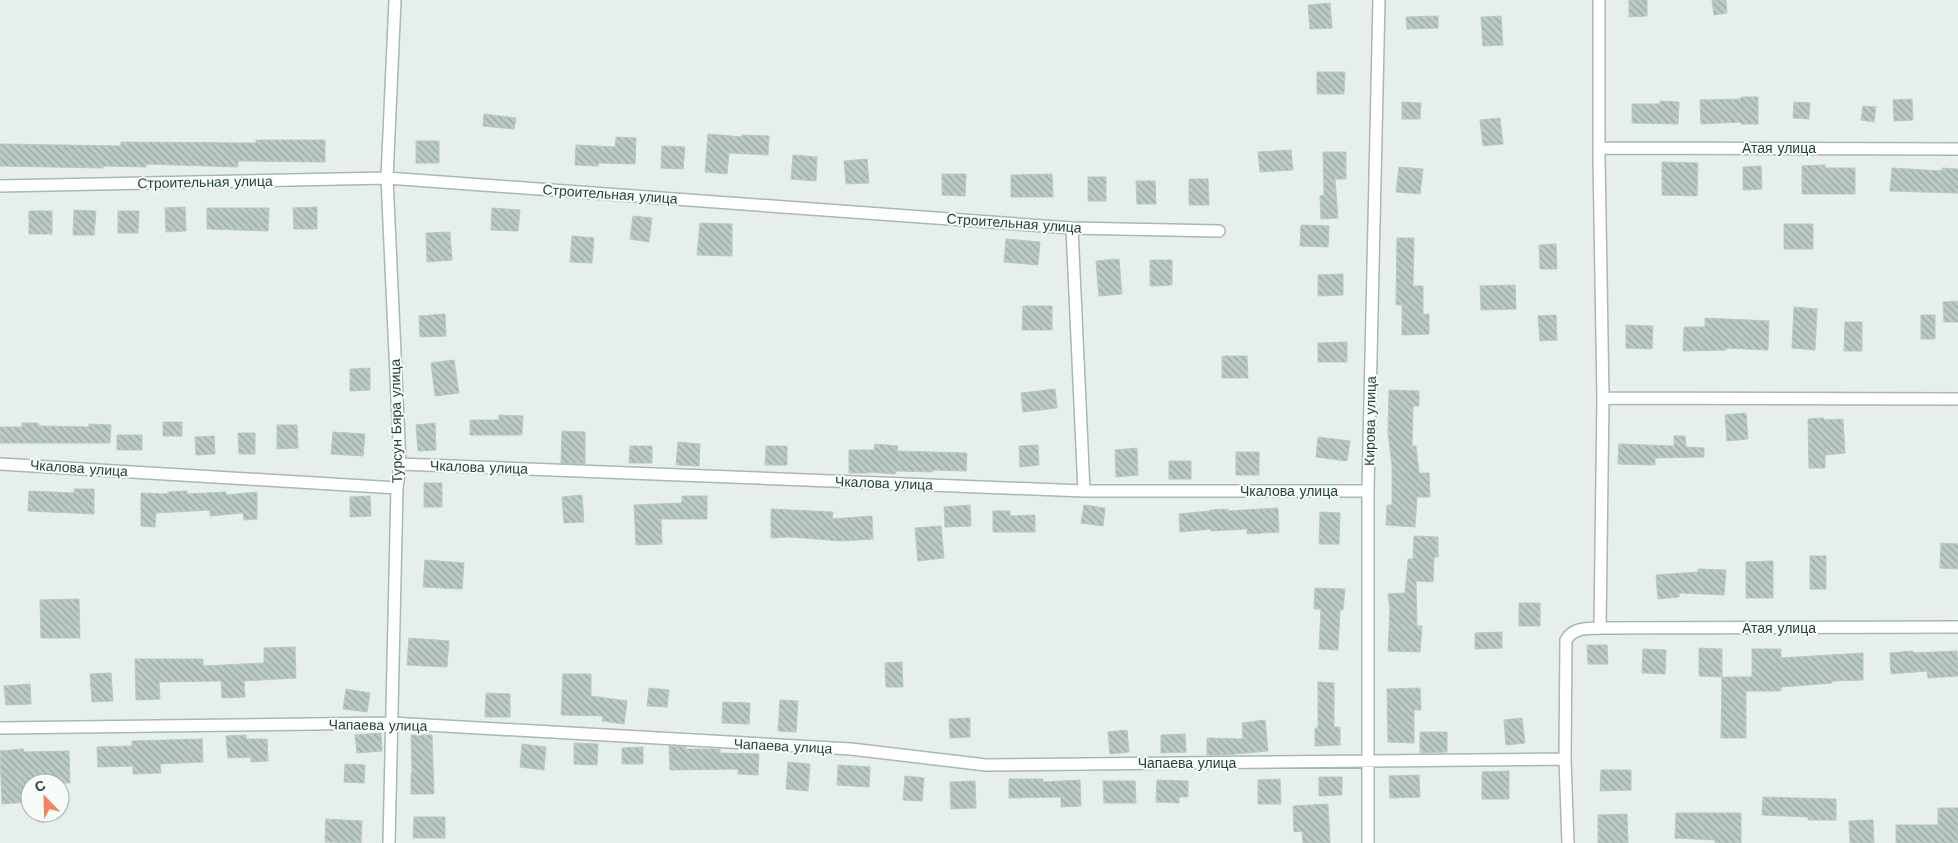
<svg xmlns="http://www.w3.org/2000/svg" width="1958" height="843" font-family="'Work Sans',sans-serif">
	<defs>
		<pattern id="building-back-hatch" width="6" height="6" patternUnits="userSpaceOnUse" patternTransform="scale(1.25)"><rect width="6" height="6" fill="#bbcac4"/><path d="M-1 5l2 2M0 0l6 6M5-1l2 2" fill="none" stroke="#98a6a0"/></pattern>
	</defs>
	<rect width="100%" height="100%" fill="#e6efeb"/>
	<path fill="url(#building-back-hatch)" stroke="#b8c9c2" d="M1629,0H1647V16L1629,17Z
		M1712,0H1726L1727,13L1714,15Z
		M1330,3L1332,28L1310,29L1308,5Z
		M1438,16V28L1407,29L1406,17Z
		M1501,16L1503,45L1483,46L1481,17Z
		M1317,72H1345L1344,94H1317Z
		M1741,97H1758V124H1741V122L1701,124L1700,100L1741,99Z
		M1912,99L1913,120L1894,121L1893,100Z
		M1660,101L1679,102L1678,124L1632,123V104H1660Z
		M1402,102L1421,103L1420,119H1402Z
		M1794,102L1810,103L1809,119L1793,118Z
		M1863,106L1876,107L1874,122L1861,120Z
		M484,114L516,118L514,129L483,126Z
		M1500,118L1503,144L1483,146L1480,120Z
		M708,134L742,137V135L769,136L768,155L729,153L727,174L705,172Z
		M616,137L636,138L635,164L599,163L598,166L575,165L576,145L615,147Z
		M256,140H325V162L238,161V167L146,164V167L103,166V168L0,166V144L121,146V142L256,143Z
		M416,141H439V163H416Z
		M662,146L685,147L683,169L661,168Z
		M1291,150L1293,170L1260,172L1258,152Z
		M1323,152H1346V179H1335L1338,218L1321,219L1320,196L1324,195Z
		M793,155L817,157L816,181L791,179Z
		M867,159L869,183L846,184L844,161Z
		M1662,162L1698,163L1697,196L1662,195Z
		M1825,165V168H1855V194H1802V166Z
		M1761,166L1762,189L1743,190V167Z
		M1399,167L1423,169L1420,194L1396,192Z
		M1892,168L1942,171V168L1958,169V193L1890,191Z
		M942,174H966L965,196L942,195Z
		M1052,174L1053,197H1011V175Z
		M1088,177H1106V201H1088Z
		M1189,179H1208L1209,205H1189Z
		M1136,181H1155L1156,204H1137Z
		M185,207L186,231L166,232L165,208Z
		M317,207V229H294L293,208Z
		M207,208H269L268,231L207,229Z
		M492,208L520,210L518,231L491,230Z
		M74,210L96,211L94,235H73Z
		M29,211H52V234H29Z
		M118,211H139L138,233H118Z
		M633,216L652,218L649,242L630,239Z
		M700,223L732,224V256L697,255Z
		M1784,224H1813V249H1784Z
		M1301,225L1329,226L1328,247L1300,246Z
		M450,232L452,260L427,262L426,233Z
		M572,236L594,238L592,263L570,262Z
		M1397,238H1414L1413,286H1423V315L1429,314V334L1402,335V305H1396Z
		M1006,239L1040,242L1038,265L1004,262Z
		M1556,244L1557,269H1540L1539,245Z
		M1119,259L1122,294L1099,296L1096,261Z
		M1150,260H1172V285L1150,286Z
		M1343,274V295L1318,296V275Z
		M1515,285L1516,309L1481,310L1480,286Z
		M1958,301V322H1944L1943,302Z
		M1023,306H1052V330H1022Z
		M1794,307L1817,309L1815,350L1792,348Z
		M445,314L446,336L420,337L419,316Z
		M1556,315L1557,340L1540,341L1538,316Z
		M1921,315H1935V339H1921Z
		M1705,318L1769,321L1768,350L1726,348V350L1683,351L1684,327H1705Z
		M1845,322H1862V351H1844Z
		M1626,325L1653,326L1652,349L1626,348Z
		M1347,342V362H1318V343Z
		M1222,356H1247L1248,378H1222Z
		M454,360L459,393L435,396L431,363Z
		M370,368V390L350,391V369Z
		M1055,389L1057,408L1023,412L1021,393Z
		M1389,390L1419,391V406H1413L1412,446H1416L1419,473H1429L1430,497H1417L1415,527L1386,525L1387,505H1392V466L1388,433Z
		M1746,413L1748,439L1727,441L1725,415Z
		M499,415L523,416L522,435H470V420H499Z
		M1824,418V420L1843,419L1845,453L1825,455V468H1809L1808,419Z
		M163,422H182V436H163Z
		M22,423H38L39,426L89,427V424L111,425L110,443H0V427H22Z
		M435,423L436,450L418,451L416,425Z
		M277,425H297L298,448L277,449Z
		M562,431L585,432V464L561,463Z
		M333,432L365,434L363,456L331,454Z
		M238,433H255V454H239Z
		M117,435H142V450H117Z
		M214,436L215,454L196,455L195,437Z
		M1674,436H1685L1686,447L1704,448V457L1655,458V465L1618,464L1619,444L1674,446Z
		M1318,437L1350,441L1347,461L1316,457Z
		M678,442L700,444L699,466L676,465Z
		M875,444L898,446L897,451L967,453L966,471L933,470V472L896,471L895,474L869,472V473H849V450H874Z
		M1038,445L1039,465L1020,467L1019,446Z
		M630,446H652V463H629Z
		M766,446H787V465H765Z
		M1137,448L1138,475L1116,477L1115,450Z
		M1236,452H1259V475H1236Z
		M1169,461H1191V479H1169Z
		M424,483H442V507H424Z
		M74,489H94V514L28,511L29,491L74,493Z
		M187,491V494L226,492V495L257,492V519L244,520L243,513L210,516V510L156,513L155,527L141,526V493L168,494V492Z
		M582,495L584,522L564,523L562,497Z
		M370,496L371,516L350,517V497Z
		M682,496H707V519H661L662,544L636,545L634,505L682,503Z
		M970,505L971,526L945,527L944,507Z
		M1084,505L1105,508L1103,526L1081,523Z
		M1278,508L1279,532L1247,534V529L1211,531V529L1180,532L1179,514L1210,511V510L1228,509V511Z
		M771,509L833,512L832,519L872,516L873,539L842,541L790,537L771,538Z
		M993,511H1010V516L1035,515V532H993Z
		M1320,512L1340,513L1339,544H1319Z
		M941,526L944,558L918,561L915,528Z
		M1414,536L1438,537V557H1434L1433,582L1416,581L1417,626H1422L1420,652L1388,651L1390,610L1388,594L1405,593L1408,559H1413Z
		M1941,543L1958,544V569L1940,568Z
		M1810,556H1826V589H1810Z
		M425,560L464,563L462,589L423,587Z
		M1773,561V598H1746V562Z
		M1698,569L1726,570L1724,595L1679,593V597L1658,599L1656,575L1698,572Z
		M1315,588L1345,589L1343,610H1340L1338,650L1319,649L1321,609H1314Z
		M79,599L80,638H41L40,600Z
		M1519,603H1540V626H1519Z
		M1502,632V648L1475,649V633Z
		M409,638L449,641L447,667L407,665Z
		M1587,645H1607L1608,664H1588Z
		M295,647L296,678L244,681L245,697L222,698L221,681L159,682L160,699L136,700L135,659H203V666L264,663V648Z
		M1699,648L1722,649V677L1699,676Z
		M1643,649L1666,650L1665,674L1642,673Z
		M1752,649H1781V658L1863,653V680L1832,681V683L1781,687V691H1746V738H1721L1722,677H1752Z
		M1913,651V653L1957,651L1958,676L1928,678L1927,671L1891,674L1890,653Z
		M902,662L903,687H886L885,663Z
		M111,673L113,701L92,702L90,674Z
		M563,674H591V696L627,701L624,724L602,721L603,716L561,715Z
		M1318,682L1334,683V727H1340V745L1315,746V728H1318Z
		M30,684L31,704L6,705L4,686Z
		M649,688L669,690L667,707L647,706Z
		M1420,688L1421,710H1414V743L1388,742L1387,689Z
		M346,689L370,693L367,712L343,709Z
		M486,693L510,694V717H485Z
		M780,700L798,701L796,732L778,731Z
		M723,702L750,703L749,724L722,723Z
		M970,718V737L950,738L949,719Z
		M1522,718L1525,743L1506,745L1504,720Z
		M1265,720L1268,751L1225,755H1207V738L1243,739L1242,723Z
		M1127,730L1129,752L1110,754L1108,732Z
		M1420,732H1447V752L1420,753Z
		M381,733L382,751L357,753L355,735Z
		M1185,734L1186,752L1161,753V735Z
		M246,735V739H267L268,761L251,762V757L228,758L226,736Z
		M411,735H432L434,794H411V773H412Z
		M202,739L203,762L160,764L161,773L133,774V766L98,767L97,747L132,746V741Z
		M574,743L598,744L597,765L574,764Z
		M522,744L546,747L544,770L520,767Z
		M669,746L686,747V749H720V753L759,754L758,775L738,774V769L670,770Z
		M643,747V764H622V748Z
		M23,749L24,752L69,751L70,783H26L27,802L2,804L0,751Z
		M788,762L810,764L808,791L786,789Z
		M345,764L365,765L364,783L344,782Z
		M838,765L870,767L869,787L837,785Z
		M1601,770H1631V790L1600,791Z
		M1509,771V799H1482V772Z
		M1419,775L1420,797L1390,798L1389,776Z
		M905,776L924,778L922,801L903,800Z
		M1319,777H1342V795L1319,796Z
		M1009,779H1043V782L1080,780L1081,806L1061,807V797L1009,798Z
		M1280,779L1281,804H1258V780Z
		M1157,780L1188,781V797H1179V803L1156,802Z
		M975,781L976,808L951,809L950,782Z
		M1103,781H1135L1136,803H1104Z
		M1763,797L1836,799V820H1808V817L1762,815Z
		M1328,804L1330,843H1303L1302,831L1294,832L1293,806Z
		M1938,808H1958V843H1896V825H1938Z
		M1676,813H1741V843H1715V840L1675,838Z
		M1627,814L1628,843H1598V815Z
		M414,817H445V838H413Z
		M326,819L362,821L361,843L325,842Z
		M1873,820L1874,843H1850L1849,821Z"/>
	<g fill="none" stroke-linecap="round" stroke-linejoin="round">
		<g stroke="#a8b8b2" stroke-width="14">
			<path id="minor" d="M1599,148L1958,149
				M0,186L387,178L1072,228L1219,231
				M1072,228L1084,491
				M1603,398L1958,399
				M0,464L397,488
				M400,464L1084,491H1368
				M1600,628L1958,627
				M0,728L391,723L851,749L986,765L1565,759
				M389,843L397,488L400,464L387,178L395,0
				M1368,843V491L1379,0
				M1568,843L1565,759L1566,640C1574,627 1586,629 1600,628L1603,398L1599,157V0"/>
		</g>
		<use href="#minor" stroke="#fff" stroke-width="11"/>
	</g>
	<g text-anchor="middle" stroke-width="4" stroke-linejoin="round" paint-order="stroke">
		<g font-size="14" fill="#24423a" stroke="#f7fbf9">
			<text x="1779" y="153">Атая улица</text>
			<text transform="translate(205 182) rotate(-1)" y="5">Строительная улица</text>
			<text transform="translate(610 194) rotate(4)" y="5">Строительная улица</text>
			<text transform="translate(1014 223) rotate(4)" y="5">Строительная улица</text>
			<text transform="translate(396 421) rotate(-91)" y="5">Турсун Бяра улица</text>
			<text transform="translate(1370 421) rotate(-89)" y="5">Кирова улица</text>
			<text transform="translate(479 467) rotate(2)" y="5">Чкалова улица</text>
			<text transform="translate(79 468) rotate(4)" y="5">Чкалова улица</text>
			<text transform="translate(884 483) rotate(2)" y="5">Чкалова улица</text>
			<text x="1289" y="496">Чкалова улица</text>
			<text x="1779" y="633">Атая улица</text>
			<text transform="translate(378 725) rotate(1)" y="5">Чапаева улица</text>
			<text transform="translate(783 746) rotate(3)" y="5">Чапаева улица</text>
			<text x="1187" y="768">Чапаева улица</text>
		</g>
	</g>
	<g transform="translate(45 798) rotate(337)"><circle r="24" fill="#f7fbf9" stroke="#a3b1ad"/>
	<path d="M0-4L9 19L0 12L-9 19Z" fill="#f4845f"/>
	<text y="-8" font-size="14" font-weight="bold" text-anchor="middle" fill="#24423a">С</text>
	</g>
</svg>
